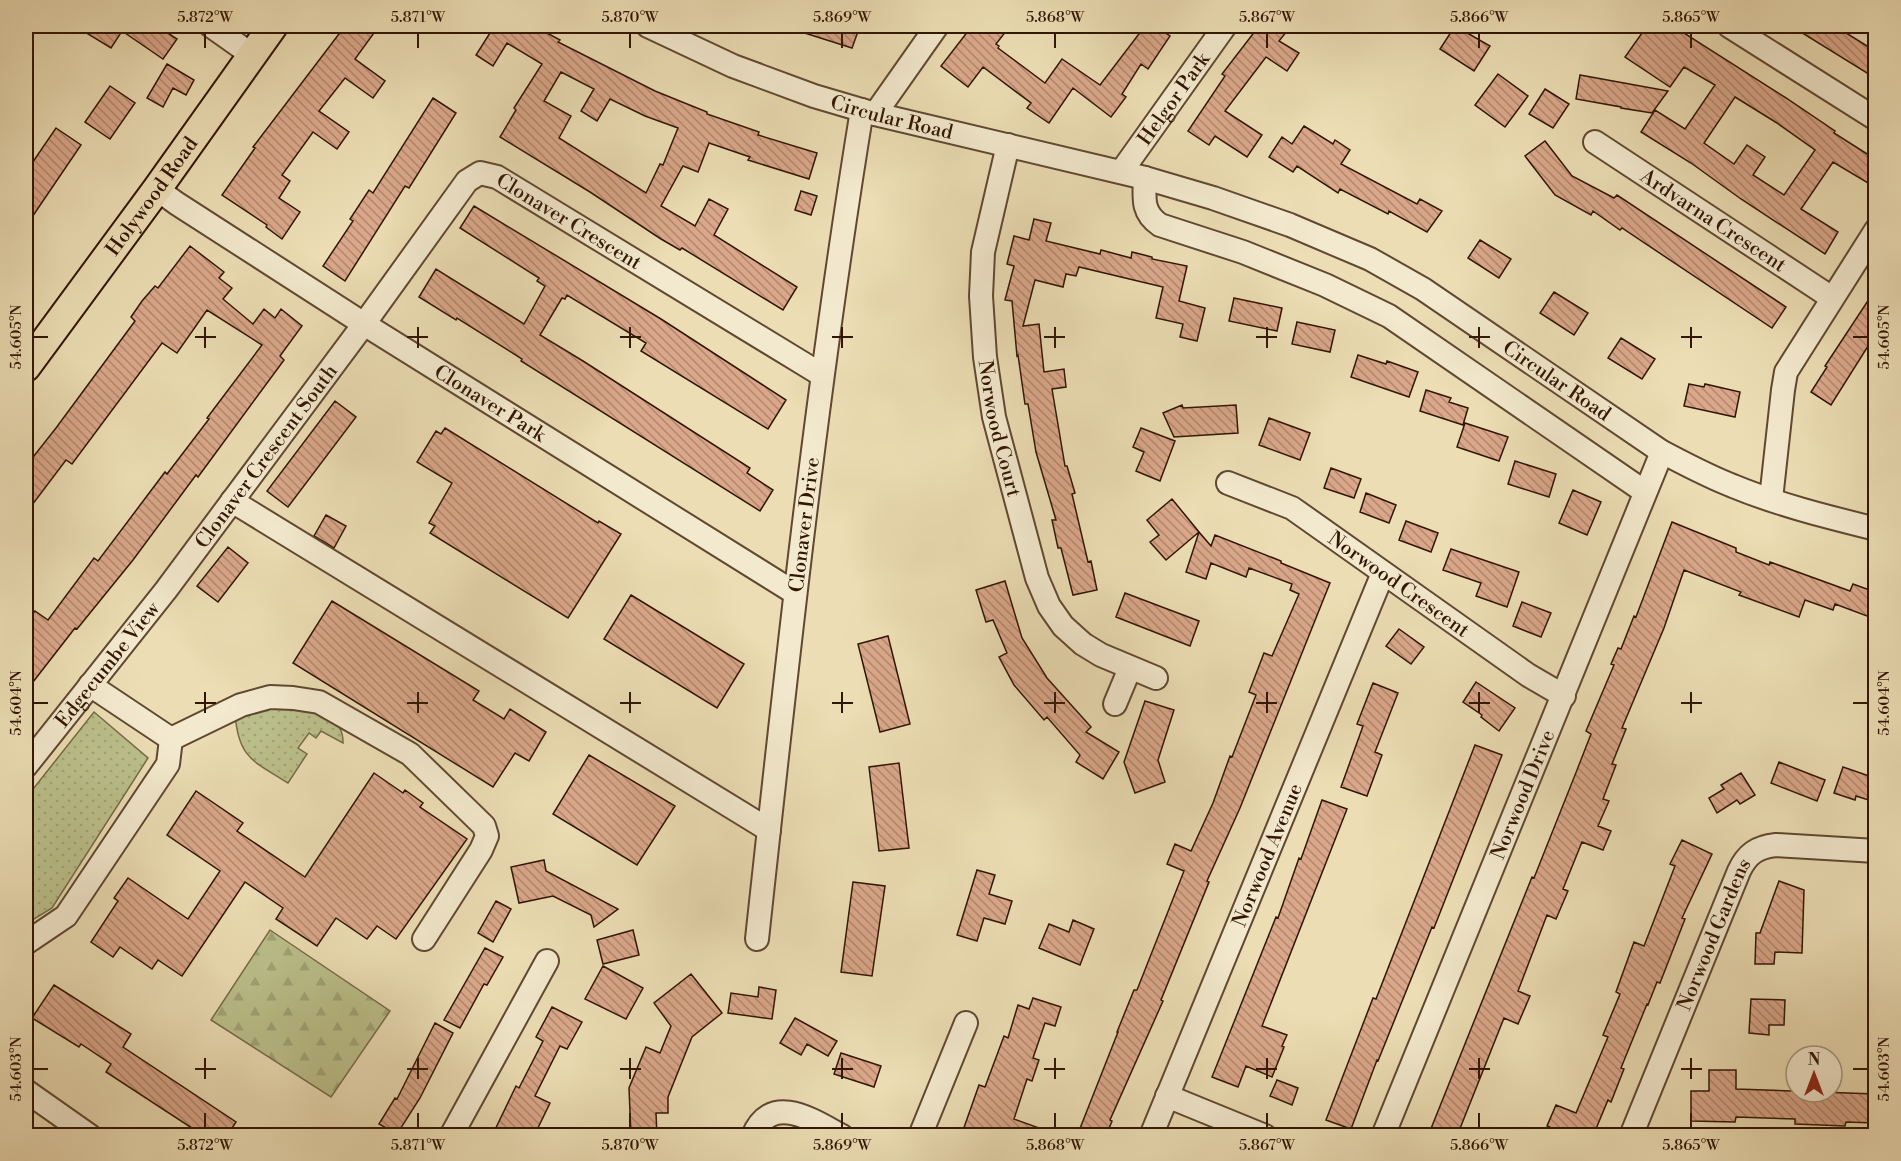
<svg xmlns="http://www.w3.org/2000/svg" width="1901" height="1161" font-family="'Libre Bodoni',serif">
	<defs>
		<pattern id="grass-dots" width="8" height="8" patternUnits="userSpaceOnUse" patternTransform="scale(1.5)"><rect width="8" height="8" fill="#bbc08b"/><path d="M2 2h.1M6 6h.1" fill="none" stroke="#a1a476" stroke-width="1.8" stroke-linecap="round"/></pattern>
		<pattern id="forest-firs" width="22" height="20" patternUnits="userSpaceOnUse" patternTransform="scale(1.5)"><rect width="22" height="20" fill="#bbc08b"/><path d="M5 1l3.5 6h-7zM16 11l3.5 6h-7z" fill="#a1a476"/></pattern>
		<pattern id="building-back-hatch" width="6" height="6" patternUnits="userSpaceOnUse" patternTransform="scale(1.5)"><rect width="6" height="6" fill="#daa78a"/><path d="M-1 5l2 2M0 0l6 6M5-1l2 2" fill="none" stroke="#b1876f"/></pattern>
	</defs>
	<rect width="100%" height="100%" fill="#ecddb4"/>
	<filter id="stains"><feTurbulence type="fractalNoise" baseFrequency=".00333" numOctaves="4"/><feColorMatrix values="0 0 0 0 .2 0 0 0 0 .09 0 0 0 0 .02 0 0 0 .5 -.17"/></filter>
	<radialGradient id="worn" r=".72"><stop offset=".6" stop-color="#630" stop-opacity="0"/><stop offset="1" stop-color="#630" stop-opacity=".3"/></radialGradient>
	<path fill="url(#grass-dots)" stroke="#766b48" stroke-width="1.5" d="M258,704C286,706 344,704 343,743L321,731L316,738L309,733L298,748L307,754L288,783C253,761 238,758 235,713Z
		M94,712L148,758L52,908L26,924V798Z"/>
	<path fill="url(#forest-firs)" stroke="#766b48" stroke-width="1.5" d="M270,930L390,1011L331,1097L211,1020Z"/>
	<path fill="url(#building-back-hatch)" stroke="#311604" stroke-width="1.5" fill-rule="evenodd" d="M75,26H157L177,39L163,59L122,31L111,48Z
		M345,26H379L355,59L385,81L373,98L345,78L319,111L349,132L337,149L313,132L282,175L290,181L279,198L300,212L282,239L266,227L267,225L222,195L255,148L253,147Z
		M477,26H534L560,40L558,42L655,91L707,112V114L759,132L758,135L817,153L809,179L748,160L750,157L709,143L698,172L683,166L661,206L695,226L709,199L728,209L714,235L797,287L783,310L682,248L680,250L661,239L590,192L500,137L516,110L514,108L542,64L507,43L493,66L476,55L490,33ZM561,72L594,89L581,111L597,121L610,99L645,116L678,128L663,165L660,164L646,193L559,138L571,116L544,101Z
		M793,26H860L852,48L792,29Z
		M972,26H1010L996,44L999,46L998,48L1045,83L1062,59L1100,85L1145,26H1155L1170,36L1148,69L1141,64L1122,94L1126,97L1111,117L1073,88L1049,123L1027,108L1031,103L983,67L968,87L941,66Z
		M1259,26H1291L1279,41L1299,53L1287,71L1266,57L1225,111L1262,135L1247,157L1215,136L1209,145L1188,131L1225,76L1222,74Z
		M1455,26L1490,46L1474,71L1440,49Z
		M1647,26H1673L1786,98L1835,131L1834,133L1875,159V172L1868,183L1833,162L1801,209L1838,232L1825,254L1741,199L1691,163L1641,132L1655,110L1685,129L1715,85L1684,67L1670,87L1625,57ZM1735,97L1777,123L1815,150L1784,195L1753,175L1765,157L1747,145L1734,164L1704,143Z
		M1791,26H1835L1875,51V78Z
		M167,64L194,80L186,95L173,88L163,107L147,98Z
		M1498,74L1528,96L1505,127L1475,105Z
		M1580,75L1668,91L1652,113L1621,108V107L1576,99Z
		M110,86L135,103L110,139L85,122Z
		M1545,89L1569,104L1553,128L1529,114Z
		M433,98L456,113L409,188L405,186L345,281L323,266L353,221L350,219L369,190L373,193Z
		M1304,126L1333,144L1335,140L1350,150L1341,164L1417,204L1420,199L1442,211L1427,232L1389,211L1388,214L1340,189L1338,193L1297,166L1293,172L1269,157L1282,137L1292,144Z
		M56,128L81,145L26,226V172Z
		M1545,141L1572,176L1614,198L1617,195L1786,307L1772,328L1622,228L1620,230L1593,211L1591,215L1555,195L1525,156Z
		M801,191L817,196L811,215L795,210Z
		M474,206L661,319L786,400L768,429L641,351L646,343L567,295L565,299L562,298L540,335L583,361L750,468L747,473L773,490L760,511L521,361L522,359L457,318L456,320L419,297L436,269L524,324L545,286L537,281L539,278L460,228Z
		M1034,219L1051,223L1046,241L1100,254L1101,250L1131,258L1132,252L1152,257V259L1187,266L1179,301L1205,308L1197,341L1180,337L1183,324L1156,318L1163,287L1079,267L1076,276L1066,274L1063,287L1035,280L1023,326L1039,324L1044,372L1064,369L1066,387L1052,389L1065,466H1067L1075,493L1072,494L1088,562L1091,561L1097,590L1073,595L1061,548H1058L1052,520H1056L1036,452L1028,404H1025L1018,355L1017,356L1012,301L1005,300L1014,266L1007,264L1014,236L1029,240Z
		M1480,240L1511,259L1499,278L1468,258Z
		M190,246L224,272L219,278L232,288L223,299L253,324L264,309L275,318L281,309L302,326L280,356L284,360L198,477L196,475L133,560L77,629L75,628L26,691V623L35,611L48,620L94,558L98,561L165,472L167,474L209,419L207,418L262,345L207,310L177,353L162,343L72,464L66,460L26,513V466L56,428L135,321L131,317L142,301L155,286L158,288Z
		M1875,290V335L1831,405L1811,392L1827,367L1825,366Z
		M1554,292L1588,313L1574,335L1540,313Z
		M1234,298L1282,308L1277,331L1229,321Z
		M1297,322L1335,330L1330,352L1292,344Z
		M1621,338L1655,359L1642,379L1608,358Z
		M1358,355L1386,364L1387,361L1418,372L1409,397L1351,377Z
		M1689,384L1704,387L1705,384L1740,392L1735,417L1684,406Z
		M1426,390L1451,398L1449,402L1468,408L1463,425L1420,411Z
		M335,401L356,417L288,507L267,491Z
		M1182,405L1183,408L1236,405L1238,433L1174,437L1163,413Z
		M1269,418L1310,433L1300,460L1259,445Z
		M1465,423L1508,437L1499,461L1457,447Z
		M445,428L598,523L599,521L621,534L568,618L430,533L435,526L429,523L452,483L417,462L436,431L441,434Z
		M1141,428L1175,441L1160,481L1136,471L1144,452L1133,447Z
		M1515,461L1556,474L1549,497L1508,484Z
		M1331,468L1361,479L1354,498L1324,488Z
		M1573,490L1601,502L1587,535L1559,523Z
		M1366,493L1396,505L1389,523L1360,512Z
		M1172,499L1199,532L1166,560L1150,542L1159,535L1147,520Z
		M326,515L346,526L334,548L314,536Z
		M1406,521L1438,533L1431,552L1399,540Z
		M1672,522L1736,548V552L1769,565L1770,562L1850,591L1853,584L1875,592V619L1835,604L1833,610L1805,600L1799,617L1739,595L1741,592L1684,570L1664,628L1622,728L1626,729L1612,764L1616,765L1603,799L1609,801L1598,826L1611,831L1603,850L1582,842L1563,889L1568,891L1556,919L1547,915L1518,991L1530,996L1518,1024L1504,1018L1457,1136H1428L1532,877L1534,878L1577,770L1591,734L1586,731L1614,665L1611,664L1618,648L1621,649L1634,616L1636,617Z
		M1199,532L1211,546L1215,535L1281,561V563L1330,583L1240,808L1207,881L1209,882L1161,1000L1163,1001L1110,1120L1112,1121L1106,1136H1077L1118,1032H1117L1134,990H1137L1184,871L1167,864L1175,844L1191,851L1213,803L1230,756L1232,757L1256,695L1249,692L1264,653L1272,656L1299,594L1290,590L1292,584L1249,568L1246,577L1211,563L1206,579L1186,572Z
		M228,547L248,563L218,602L197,586Z
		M1451,549L1519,572L1507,607L1476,596L1481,583L1443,570Z
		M1005,581L1022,638L1047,678L1091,727L1086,732L1119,752L1103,779L1076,762L1080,755L1047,717L1044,720L1014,685L999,657L1007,653L993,620L986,622L976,590Z
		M1125,593L1199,621L1190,646L1116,617Z
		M631,595L744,664L717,708L604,639Z
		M332,601L479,691L473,700L504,719L510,709L546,732L529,761L515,753L493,787L293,663Z
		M1522,602L1551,613L1541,637L1513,626Z
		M1399,629L1424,647L1411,664L1386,646Z
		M888,636L910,724L880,732L858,644Z
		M1476,682L1515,708L1499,731L1481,717L1482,715L1463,702Z
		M1373,683L1398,693L1375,752L1382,755L1367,796L1341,787L1363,726L1357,724Z
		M1145,701L1174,710L1158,760L1165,782L1135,793L1124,762Z
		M1475,745L1502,755L1434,928L1432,927L1378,1061L1377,1060L1351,1129L1326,1120L1373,998L1376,999Z
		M589,755L675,806L637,865L553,814Z
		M1779,762L1825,780L1817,801L1771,783Z
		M899,763L909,848L879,851L869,767Z
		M1843,767L1875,778V802L1856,796L1855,800L1834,793Z
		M374,773L403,793L405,790L423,803L420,807L467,839L396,939L377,926L367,939L336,918L317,946L276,919L283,908L245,882L182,976L158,960L152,969L120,947L113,957L91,942L118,901L114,898L128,878L188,919L220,871L167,835L196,791L243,823L237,831L305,877Z
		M1741,773L1755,795L1740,804L1737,800L1717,813L1709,798L1724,789L1721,785Z
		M1322,800L1347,809L1262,1026L1287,1035L1282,1046L1284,1047L1272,1077L1246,1066L1238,1087L1212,1077L1276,917L1278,918L1299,858L1301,859Z
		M1682,840L1712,854L1682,918L1685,919L1660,983L1657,982L1648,1005L1647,1004L1621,1068L1624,1069L1611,1102L1608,1100L1593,1136H1568L1547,1126L1556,1105L1576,1113L1608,1037L1603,1035L1620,994L1616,992L1634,942L1644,946L1675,866L1670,864Z
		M544,860L546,871L618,909L594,927L591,915L553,896L519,903L511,867Z
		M977,870L995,875L989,894L1012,901L1005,924L984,918L977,941L957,935Z
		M1779,881L1804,890L1802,953L1775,952L1774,964H1755L1756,933H1760Z
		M853,882L885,886L872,976L841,972Z
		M496,901L511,909L493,942L478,933Z
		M1073,920L1094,929L1080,965L1039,948L1049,924L1069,932Z
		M633,930L639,955L603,964L597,940Z
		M485,948L503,957L487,985L484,984L460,1028L444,1020Z
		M603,966L643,988L626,1019L585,999Z
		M691,974L722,1013L692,1037L668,1097V1113H656L657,1136H631L629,1088L646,1047L660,1053L671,1026L654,1003Z
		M54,985L131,1034L123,1047L236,1122L227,1136H204L106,1072L111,1064L81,1044L79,1047L32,1018Z
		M759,987L776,990L772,1019L728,1013L731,993L758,997Z
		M1033,998L1061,1007L1055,1026L1045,1023L1033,1058L1039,1060L1032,1081L1027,1079L1014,1119L1053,1133V1136H961L979,1085L985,1087L1004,1036L1008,1038L1018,1005L1029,1009Z
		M1751,999L1785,1000L1784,1025H1769V1035L1749,1033Z
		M552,1007L582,1022L567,1049L560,1046L535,1096L550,1103L534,1136H492L516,1086L519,1088L543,1041L536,1037Z
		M795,1018L837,1041L828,1056L807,1044L801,1055L780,1043Z
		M435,1023L453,1033L420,1098L397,1134L379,1124L395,1098L397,1099Z
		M841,1053L881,1066L874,1087L834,1074Z
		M1709,1070H1736V1089L1875,1094V1123L1846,1122L1845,1126L1795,1124V1119L1736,1117L1735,1122L1691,1121V1091H1709Z
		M1277,1080L1298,1088L1292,1105L1270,1096Z"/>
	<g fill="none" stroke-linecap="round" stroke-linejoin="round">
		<g stroke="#604830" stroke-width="26">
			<g id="minor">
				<path d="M211,26L252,55"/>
				<path id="s1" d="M648,26L733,66L814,96L875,114L1145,178L1213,198L1290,225L1370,259L1423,289L1662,452C1685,464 1709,477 1733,486C1779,505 1828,517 1876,529"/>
				<path d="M1729,26L1876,119"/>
				<path d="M875,114L937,26"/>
				<path id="s2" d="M1595,142L1832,298"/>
				<path id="s3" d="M1008,145L983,252L981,296L985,357L994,417L1037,578L1049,606L1063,626L1083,644L1101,655L1156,678"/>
				<path id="s4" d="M1121,172L1225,26"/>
				<path d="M1145,178C1144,199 1142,213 1160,225L1243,252L1325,285L1389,316L1645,492"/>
				<path id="s5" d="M157,189L176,203L364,324L795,593"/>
				<path id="s6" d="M1228,483L1292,508L1528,675L1564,696"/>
				<path d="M1771,499L1783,390L1786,372L1876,230"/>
				<path d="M232,501L769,830"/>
				<path d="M90,685L171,739L241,705L270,697L293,698L319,702L410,754L484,826L487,836L481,850L424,939"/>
				<path d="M1115,704L1130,668"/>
				<path id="s7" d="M26,766L166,590L364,324L467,181L480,173L497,177L822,375"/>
				<path id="s8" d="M757,939C787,662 817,385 862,110"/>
				<path d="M26,943L66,916L168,764L171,739"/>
				<path d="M26,1091L90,1136"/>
				<path d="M1167,1096L1265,1136"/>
				<path d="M451,1136L547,961"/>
				<path d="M753,1136C771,1091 814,1121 842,1136"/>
				<path d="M920,1136L966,1023"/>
				<path id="s9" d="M1151,1136L1383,573"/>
				<path id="s10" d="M1383,1136L1662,452"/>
				<path id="s11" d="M1631,1136L1739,871C1747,854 1757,847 1776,845L1876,851"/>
			</g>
		</g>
		<g stroke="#311604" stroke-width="32">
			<g id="major">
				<path id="s12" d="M26,367L157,189L273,26"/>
			</g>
		</g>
		<use href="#minor" stroke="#f3e9ce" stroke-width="22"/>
		<use href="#major" stroke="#ecddb4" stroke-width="28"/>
	</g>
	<path fill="none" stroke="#311604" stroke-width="2" d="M205,33V48M418,33V48M630,33V48M842,33V48M1055,33V48M1267,33V48M1479,33V48M1691,33V48M205,327V348M418,327V348M630,327V348M842,327V348M1055,327V348M1267,327V348M1479,327V348M1691,327V348M33,337H48M195,337H216M407,337H428M620,337H641M832,337H853M1044,337H1065M1256,337H1277M1469,337H1490M1681,337H1702M1853,337H1868M205,692V713M418,692V713M630,692V713M842,692V713M1055,692V713M1267,692V713M1479,692V713M1691,692V713M33,703H48M195,703H216M407,703H428M620,703H641M832,703H853M1044,703H1065M1256,703H1277M1469,703H1490M1681,703H1702M1853,703H1868M205,1058V1079M418,1058V1079M630,1058V1079M842,1058V1079M1055,1058V1079M1267,1058V1079M1479,1058V1079M1691,1058V1079M33,1069H48M195,1069H216M407,1069H428M620,1069H641M832,1069H853M1044,1069H1065M1256,1069H1277M1469,1069H1490M1681,1069H1702M1853,1069H1868M205,1113V1128M418,1113V1128M630,1113V1128M842,1113V1128M1055,1113V1128M1267,1113V1128M1479,1113V1128M1691,1113V1128"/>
	<g text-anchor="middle" stroke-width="4.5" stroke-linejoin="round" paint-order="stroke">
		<g font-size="20" fill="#311604" stroke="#f3e9ce">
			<text dy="7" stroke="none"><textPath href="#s4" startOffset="90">Helgor Park</textPath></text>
			<text dy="7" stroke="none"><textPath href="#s1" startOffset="261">Circular Road</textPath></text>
			<text dy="7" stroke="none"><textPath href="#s12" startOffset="212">Holywood Road</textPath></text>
			<text dy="7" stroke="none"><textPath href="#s2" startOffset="142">Ardvarna Crescent</textPath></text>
			<text dy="7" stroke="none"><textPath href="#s7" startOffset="850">Clonaver Crescent</textPath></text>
			<text dy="7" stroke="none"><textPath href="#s1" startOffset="984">Circular Road</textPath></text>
			<text dy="7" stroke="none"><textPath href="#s5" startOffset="396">Clonaver Park</textPath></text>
			<text dy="7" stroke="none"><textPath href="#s3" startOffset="288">Norwood Court</textPath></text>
			<text dy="7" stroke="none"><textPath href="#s7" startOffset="392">Clonaver Crescent South</textPath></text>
			<text dy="7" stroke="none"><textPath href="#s8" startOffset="417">Clonaver Drive</textPath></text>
			<text dy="7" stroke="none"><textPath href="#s6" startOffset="200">Norwood Crescent</textPath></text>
			<text dy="7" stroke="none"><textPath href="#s7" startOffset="130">Edgecumbe View</textPath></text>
			<text dy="7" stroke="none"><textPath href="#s10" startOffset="369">Norwood Drive</textPath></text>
			<text dy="7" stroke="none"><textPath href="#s9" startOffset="304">Norwood Avenue</textPath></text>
			<text dy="7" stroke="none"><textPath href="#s11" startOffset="218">Norwood Gardens</textPath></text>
		</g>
	</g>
	<rect width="1901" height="1161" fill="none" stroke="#ecddb4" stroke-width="66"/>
	<g transform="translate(1814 1074)"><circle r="28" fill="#f3e9ce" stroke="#a5957d" stroke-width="1.5"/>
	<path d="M0-4.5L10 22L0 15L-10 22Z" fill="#8f2418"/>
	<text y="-9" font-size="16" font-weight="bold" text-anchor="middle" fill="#311604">N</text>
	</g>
	<rect x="33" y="33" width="1835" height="1095" fill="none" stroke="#311604" stroke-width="2"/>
	<g font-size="15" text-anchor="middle" fill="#311604">
		<text x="205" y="22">5.872°W</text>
		<text x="418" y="22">5.871°W</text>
		<text x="630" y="22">5.870°W</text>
		<text x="842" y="22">5.869°W</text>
		<text x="1055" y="22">5.868°W</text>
		<text x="1267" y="22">5.867°W</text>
		<text x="1479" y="22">5.866°W</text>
		<text x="1691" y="22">5.865°W</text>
		<text transform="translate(16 337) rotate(-90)" y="5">54.605°N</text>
		<text transform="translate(1884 337) rotate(-90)" y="5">54.605°N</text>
		<text transform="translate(16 703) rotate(-90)" y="5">54.604°N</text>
		<text transform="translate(1884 703) rotate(-90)" y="5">54.604°N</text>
		<text transform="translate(16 1069) rotate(-90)" y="5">54.603°N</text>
		<text transform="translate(1884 1069) rotate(-90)" y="5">54.603°N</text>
		<text x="205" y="1150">5.872°W</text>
		<text x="418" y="1150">5.871°W</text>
		<text x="630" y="1150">5.870°W</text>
		<text x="842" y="1150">5.869°W</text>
		<text x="1055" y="1150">5.868°W</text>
		<text x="1267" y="1150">5.867°W</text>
		<text x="1479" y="1150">5.866°W</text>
		<text x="1691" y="1150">5.865°W</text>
	</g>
	<rect width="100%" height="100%" filter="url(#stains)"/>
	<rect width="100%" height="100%" fill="url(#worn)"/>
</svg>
